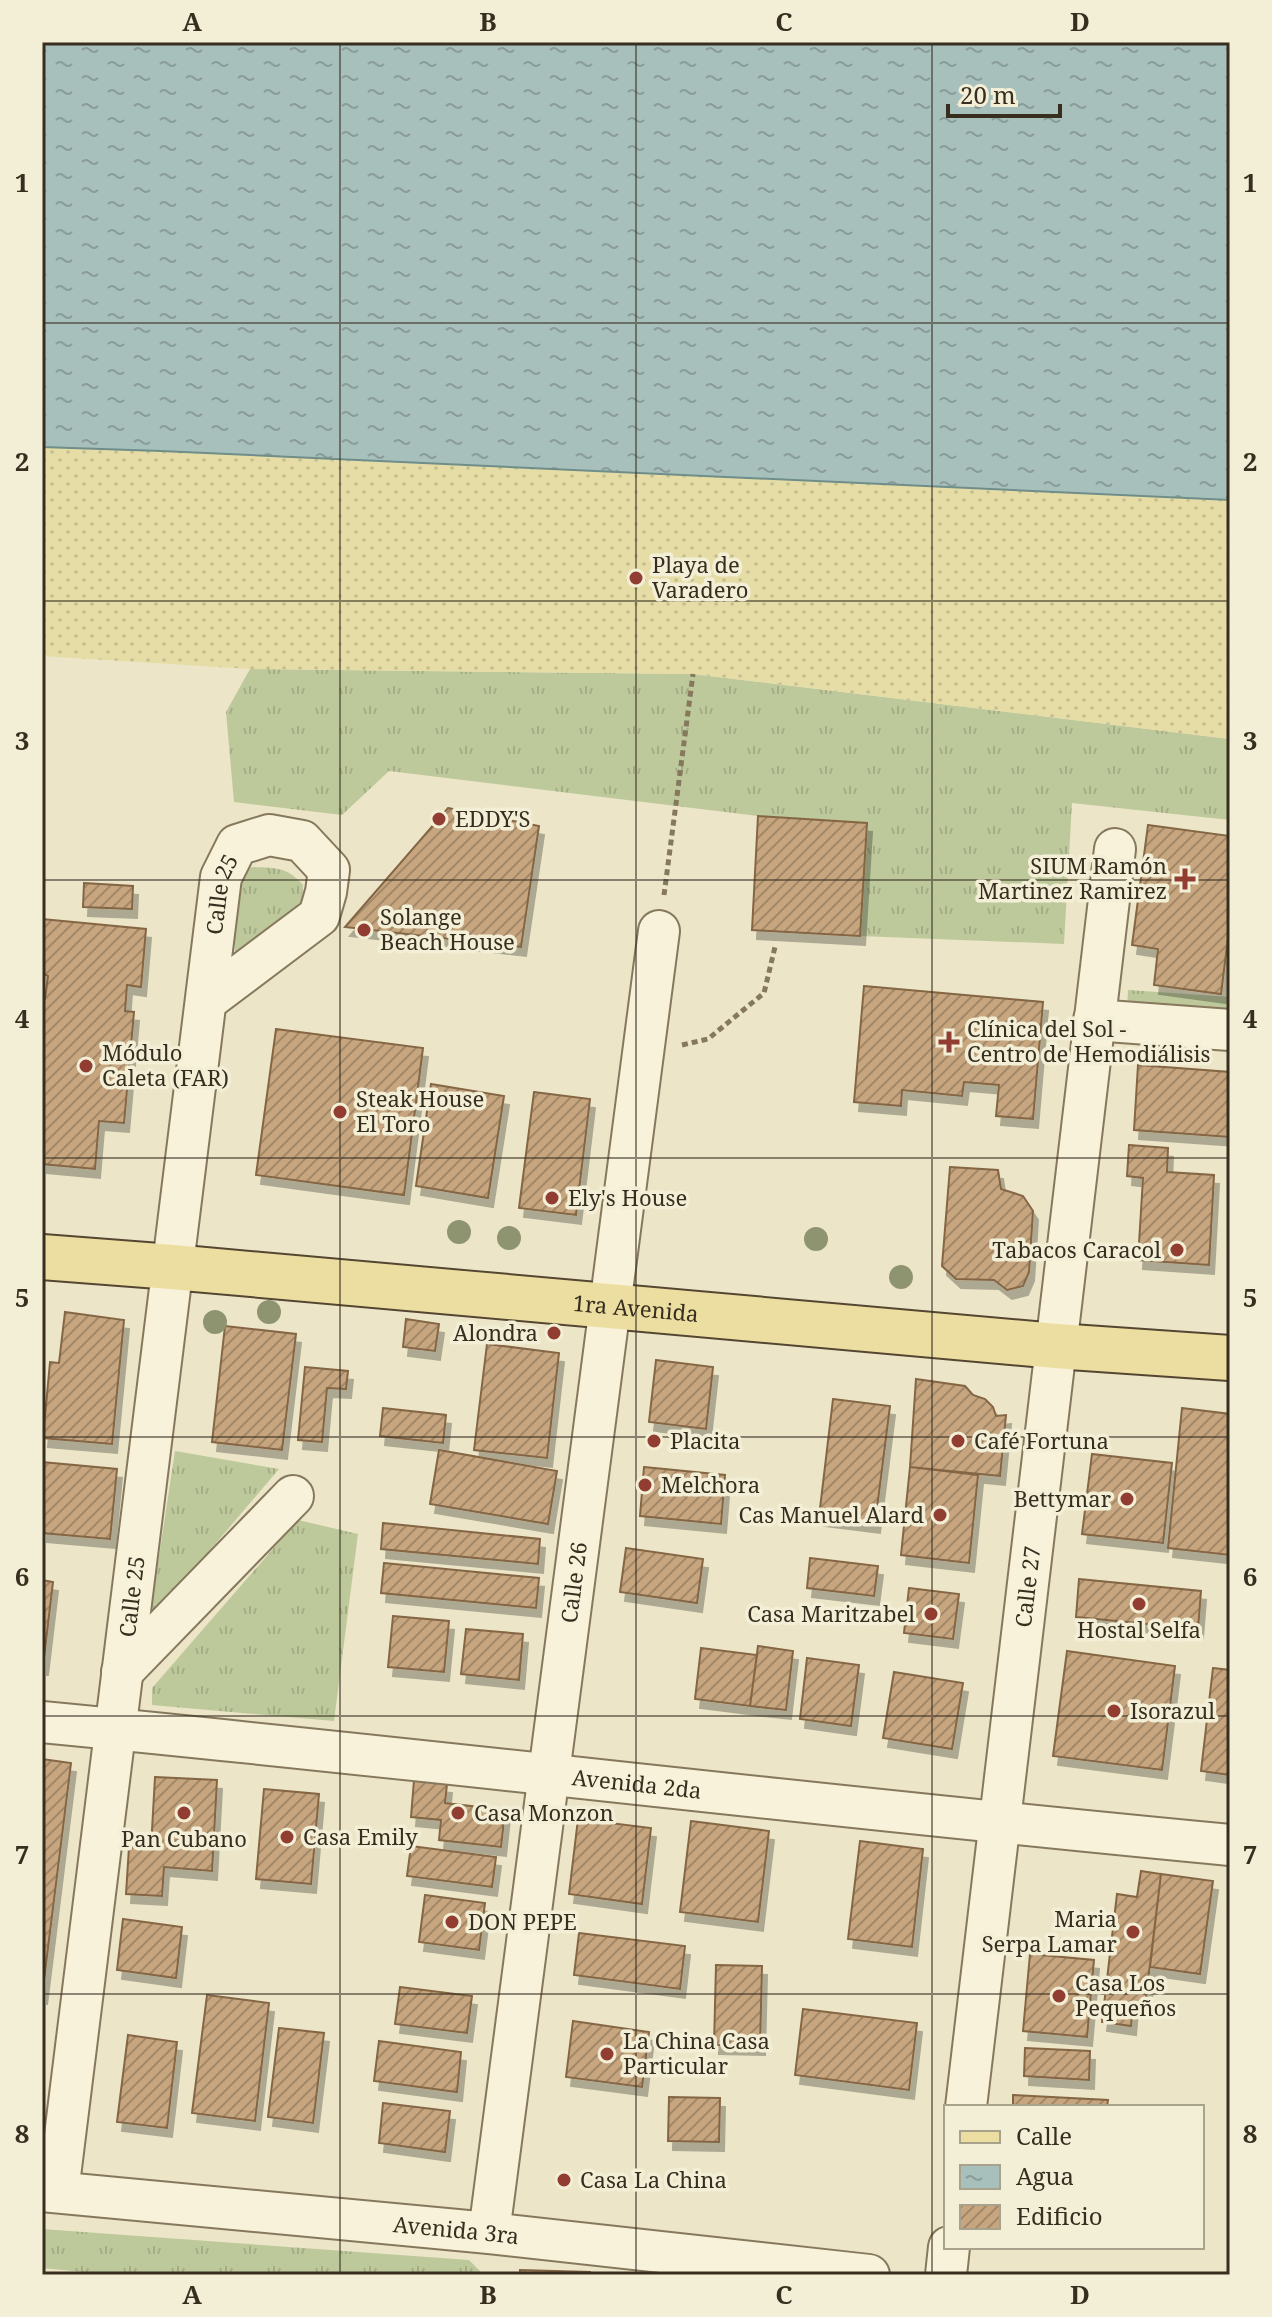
<svg xmlns="http://www.w3.org/2000/svg" width="1272" height="2317" font-family="'Noto Serif',serif">
	<defs>
		<pattern id="grass-tufts" width="24" height="20" patternUnits="userSpaceOnUse" patternTransform="scale(2)"><rect width="24" height="20" fill="#bec99b"/><path d="M3 7l-1-3M5 7V3M7 7l1-3M15 17l-1-3M17 17v-4M19 17l1-3" fill="none" stroke="#a4ad85"/></pattern>
		<pattern id="sand-dots" width="8" height="8" patternUnits="userSpaceOnUse" patternTransform="scale(2)"><rect width="8" height="8" fill="#e6dda6"/><path d="M2 2h.1M6 6h.1" fill="none" stroke="#c6be8f" stroke-width="1.8" stroke-linecap="round"/></pattern>
		<pattern id="water-ripples" width="26" height="14" patternUnits="userSpaceOnUse" patternTransform="scale(2)"><rect width="26" height="14" fill="#a8c0bc"/><path d="M2 4q2-2 4 0t4 0M15 11q2-2 4 0t4 0" fill="none" stroke="#8a9c98"/></pattern>
		<pattern id="building-hatch" width="6" height="6" patternUnits="userSpaceOnUse" patternTransform="scale(2)"><rect width="6" height="6" fill="#c7a67f"/><path d="M-1 1l2-2M0 6l6-6M5 7l2-2" fill="none" stroke="#a28868"/></pattern>
		<filter id="shadow"><feDropShadow dx="5" dy="9" stdDeviation="0" flood-color="#0004"/></filter>
	</defs>
	<rect width="100%" height="100%" fill="#ece5c7"/>
	<path fill="url(#grass-tufts)" d="M250,669L693,674L1230,739V820L1072,803L1064,944L860,936L867,823L758,816L389,771L342,815L234,802L226,712Z
		M254,867C277,868 287,867 303,885L302,900L274,933L236,966L232,913L241,869Z
		M1128,990L1230,997V1015L1127,1008Z
		M175,1451L279,1469L149,1622Z
		M298,1520L358,1534L334,1721L152,1705V1688Z
		M42,2229L469,2260L484,2275H114L42,2268Z"/>
	<path fill="url(#sand-dots)" d="M42,447L161,451L1230,500V739L693,674L250,669L42,656Z"/>
	<path fill="url(#water-ripples)" stroke="#6f8e8a" stroke-width="2" d="M42,42H1230V500L161,451L42,447Z"/>
	<path fill="url(#building-hatch)" stroke="#846645" stroke-width="2" filter="url(#shadow)" d="M448,808L539,826L521,947L345,927Z
		M758,816L867,823L860,936L752,930Z
		M1148,825L1230,836V922L1221,994L1154,985L1158,949L1132,945Z
		M84,883L133,886L132,909L83,907Z
		M42,919L146,929L141,987L127,985L125,1011L134,1012L124,1123L99,1121L95,1169L42,1164V999H45L48,976L42,973Z
		M864,986L1043,1002L1033,1119L996,1116L999,1085L964,1082L962,1096L902,1090L901,1106L854,1102Z
		M276,1029L423,1048L404,1195L256,1175Z
		M1138,1065L1230,1072V1137L1134,1130Z
		M431,1084L504,1096L488,1198L416,1186Z
		M534,1092L590,1099L576,1215L519,1208Z
		M1129,1145L1168,1148L1167,1172L1214,1175L1209,1265L1138,1260L1143,1178L1127,1176Z
		M950,1167L998,1170L1001,1189L1023,1196L1033,1211L1029,1272L1023,1286L1007,1290L994,1280L956,1279L942,1266Z
		M65,1312L124,1320L112,1444L43,1438L50,1362L59,1363Z
		M406,1319L439,1324L435,1351L403,1347Z
		M225,1326L296,1334L282,1450L212,1442Z
		M487,1344L559,1353L547,1458L474,1450Z
		M656,1360L713,1367L706,1429L649,1422Z
		M305,1367L348,1371L346,1389L327,1388L322,1442L298,1440Z
		M916,1379L965,1386L973,1395L985,1399L993,1407L996,1416L1006,1415L1000,1476L910,1467Z
		M833,1399L890,1406L875,1524L819,1517Z
		M383,1408L446,1415L443,1443L380,1436Z
		M1182,1408L1230,1414V1555L1168,1548Z
		M439,1450L557,1471L548,1524L430,1504Z
		M1092,1454L1172,1463L1163,1543L1082,1534Z
		M42,1462L117,1469L110,1539L42,1533Z
		M644,1467L725,1475L721,1524L640,1516Z
		M910,1467L978,1475L969,1563L901,1555Z
		M383,1523L540,1539L538,1564L381,1549Z
		M626,1548L703,1559L697,1603L620,1592Z
		M810,1558L878,1566L874,1596L807,1588Z
		M384,1563L539,1578L536,1608L381,1593Z
		M1079,1579L1201,1591L1198,1629L1076,1617Z
		M42,1580L53,1582L43,1666H42Z
		M909,1588L959,1594L953,1639L904,1633Z
		M393,1616L449,1621L444,1672L388,1667Z
		M466,1629L523,1634L519,1680L461,1674Z
		M758,1646L793,1651L786,1710L750,1706Z
		M701,1648L757,1655L750,1706L695,1699Z
		M1067,1651L1175,1666L1162,1770L1053,1756Z
		M807,1658L859,1665L851,1726L800,1719Z
		M1213,1668L1230,1670V1775L1201,1771Z
		M894,1672L963,1683L952,1749L883,1738Z
		M42,1759L71,1763L42,1996Z
		M155,1777L217,1780L212,1871L164,1867L162,1896L126,1894L129,1847L151,1848Z
		M414,1780L447,1784L445,1803L505,1810L501,1847L439,1840L441,1820L411,1817Z
		M264,1789L319,1794L311,1884L256,1879Z
		M578,1819L651,1828L642,1904L569,1894Z
		M691,1821L769,1831L758,1922L680,1912Z
		M860,1841L923,1849L912,1947L848,1939Z
		M411,1846L496,1857L492,1887L407,1876Z
		M1141,1871L1161,1874L1145,2005L1133,2004L1131,2026L1102,2022L1117,1894L1137,1897Z
		M1161,1874L1213,1881L1200,1974L1150,1967Z
		M425,1895L485,1903L479,1950L419,1942Z
		M123,1919L182,1927L176,1978L117,1970Z
		M579,1933L685,1946L680,1989L574,1975Z
		M1030,1954L1094,1960L1087,2037L1023,2031Z
		M716,1965L762,1966L760,2046L714,2045Z
		M400,1987L472,1996L467,2033L395,2024Z
		M207,1995L269,2003L255,2121L192,2113Z
		M803,2009L917,2023L909,2090L795,2075Z
		M573,2021L649,2032L642,2087L566,2077Z
		M279,2028L324,2033L313,2123L268,2117Z
		M128,2035L177,2042L167,2128L117,2122Z
		M379,2041L461,2052L457,2092L374,2081Z
		M1025,2048L1090,2051L1089,2080L1024,2076Z
		M1013,2095L1108,2100L1107,2107H1013Z
		M669,2097L720,2098L719,2142L668,2141Z
		M383,2103L450,2111L445,2152L379,2143Z
		M520,2270L590,2272V2275H520Z"/>
	<g fill="none" stroke-linecap="round" stroke-linejoin="round">
		<g stroke="#86785d" stroke-width="44">
			<g id="minor">
				<path d="M1094,1020L1230,1030"/>
				<path d="M122,1672L293,1496"/>
				<path id="s1" d="M42,1722C438,1760 834,1808 1230,1845"/>
				<path id="s2" d="M966,2107L1115,849"/>
				<path id="s3" d="M42,2191L489,2233L869,2275"/>
				<path id="s4" d="M58,2192L221,877L237,845L269,835L302,841L329,870L326,892L319,916L206,1001"/>
				<path id="s5" d="M489,2233L659,931"/>
				<path d="M946,2275L949,2247"/>
			</g>
		</g>
		<g stroke="#544631" stroke-width="48">
			<g id="major">
				<path id="s6" d="M42,1257L172,1267L1056,1346L1230,1358"/>
			</g>
		</g>
		<path stroke="#86785d" stroke-width="5" stroke-dasharray="6 4" stroke-linecap="butt" d="M664,895L693,674
			M682,1045L708,1039L764,993L775,947"/>
		<use href="#minor" stroke="#f7f2d9" stroke-width="40"/>
		<use href="#major" stroke="#ecdea1" stroke-width="44"/>
	</g>
	<g fill="#8e9470">
		<circle cx="459" cy="1232" r="12"/>
		<circle cx="509" cy="1238" r="12"/>
		<circle cx="816" cy="1239" r="12"/>
		<circle cx="901" cy="1277" r="12"/>
		<circle cx="269" cy="1312" r="12"/>
		<circle cx="215" cy="1322" r="12"/>
	</g>
	<path fill="none" stroke="#372e20" stroke-width="2" stroke-opacity="0.55" d="M340,42V2275M636,42V2275M932,42V2275M42,323H1230M42,601H1230M42,880H1230M42,1158H1230M42,1437H1230M42,1716H1230M42,1994H1230"/>
	<g fill="#913d31" stroke="#f3efd6" stroke-width="3">
		<circle cx="636" cy="578" r="8"/>
		<circle cx="439" cy="819" r="8"/>
		<path d="M1181 867h8v8h8v8h-8v8h-8v-8h-8v-8h8z"/>
		<circle cx="364" cy="930" r="8"/>
		<path d="M945 1030h8v8h8v8h-8v8h-8v-8h-8v-8h8z"/>
		<circle cx="86" cy="1066" r="8"/>
		<circle cx="340" cy="1112" r="8"/>
		<circle cx="552" cy="1198" r="8"/>
		<circle cx="1177" cy="1250" r="8"/>
		<circle cx="554" cy="1333" r="8"/>
		<circle cx="654" cy="1441" r="8"/>
		<circle cx="958" cy="1441" r="8"/>
		<circle cx="645" cy="1485" r="8"/>
		<circle cx="1127" cy="1499" r="8"/>
		<circle cx="940" cy="1515" r="8"/>
		<circle cx="1139" cy="1604" r="8"/>
		<circle cx="931" cy="1614" r="8"/>
		<circle cx="1114" cy="1711" r="8"/>
		<circle cx="184" cy="1813" r="8"/>
		<circle cx="458" cy="1813" r="8"/>
		<circle cx="287" cy="1837" r="8"/>
		<circle cx="452" cy="1922" r="8"/>
		<circle cx="1133" cy="1932" r="8"/>
		<circle cx="1059" cy="1996" r="8"/>
		<circle cx="607" cy="2054" r="8"/>
		<circle cx="564" cy="2180" r="8"/>
	</g>
	<g text-anchor="middle" stroke-width="7" stroke-linejoin="round" paint-order="stroke">
		<g font-size="22" fill="#372e20" stroke="#f3efd6" text-anchor="start">
			<text x="652" y="573">Playa de<tspan x="652" dy="25">Varadero</tspan></text>
			<text x="455" y="827">EDDY'S</text>
			<text x="1167" y="874" text-anchor="end">SIUM Ramón<tspan x="1167" dy="25">Martinez Ramirez</tspan></text>
			<text x="380" y="925">Solange<tspan x="380" dy="25">Beach House</tspan></text>
			<text x="967" y="1037">Clínica del Sol -<tspan x="967" dy="25">Centro de Hemodiálisis</tspan></text>
			<text x="102" y="1061">Módulo<tspan x="102" dy="25">Caleta (FAR)</tspan></text>
			<text x="356" y="1107">Steak House<tspan x="356" dy="25">El Toro</tspan></text>
			<text x="568" y="1206">Ely's House</text>
			<text x="1161" y="1258" text-anchor="end">Tabacos Caracol</text>
			<text x="538" y="1341" text-anchor="end">Alondra</text>
			<text x="670" y="1449">Placita</text>
			<text x="974" y="1449">Café Fortuna</text>
			<text x="661" y="1493">Melchora</text>
			<text x="1111" y="1507" text-anchor="end">Bettymar</text>
			<text x="924" y="1523" text-anchor="end">Cas Manuel Alard</text>
			<text x="915" y="1622" text-anchor="end">Casa Maritzabel</text>
			<text x="1139" y="1638" text-anchor="middle">Hostal Selfa</text>
			<text x="1130" y="1719">Isorazul</text>
			<text x="474" y="1821">Casa Monzon</text>
			<text x="303" y="1845">Casa Emily</text>
			<text x="184" y="1847" text-anchor="middle">Pan Cubano</text>
			<text x="1117" y="1927" text-anchor="end">Maria<tspan x="1117" dy="25">Serpa Lamar</tspan></text>
			<text x="468" y="1930">DON PEPE</text>
			<text x="1075" y="1991">Casa Los<tspan x="1075" dy="25">Pequeños</tspan></text>
			<text x="623" y="2049">La China Casa<tspan x="623" dy="25">Particular</tspan></text>
			<text x="580" y="2188">Casa La China</text>
		</g>
		<g font-size="22" fill="#372e20" stroke="#f3efd6">
			<text dy="8" stroke="none"><textPath href="#s4" startOffset="1308">Calle 25</textPath></text>
			<text dy="8" stroke="none"><textPath href="#s6" startOffset="596">1ra Avenida</textPath></text>
			<text dy="8" stroke="none"><textPath href="#s5" startOffset="656">Calle 26</textPath></text>
			<text dy="8" stroke="none"><textPath href="#s2" startOffset="524">Calle 27</textPath></text>
			<text dy="8" stroke="none"><textPath href="#s4" startOffset="600">Calle 25</textPath></text>
			<text dy="8" stroke="none"><textPath href="#s1" startOffset="598">Avenida 2da</textPath></text>
			<text dy="8" stroke="none"><textPath href="#s3" startOffset="416">Avenida 3ra</textPath></text>
		</g>
	</g>
	<rect width="1272" height="2317" fill="none" stroke="#f3efd6" stroke-width="88"/>
	<rect x="944" y="2105" width="260" height="144" fill="#f3efd6" stroke="#a8a28d" stroke-width="2"/>
	<rect x="960" y="2131" width="40" height="12" fill="#ecdea1" stroke="#a8a28d" stroke-width="2"/>
	<text x="1016" y="2145" font-size="24" fill="#372e20">Calle</text>
	<rect x="960" y="2165" width="40" height="24" fill="url(#water-ripples)" stroke="#a8a28d" stroke-width="2"/>
	<text x="1016" y="2185" font-size="24" fill="#372e20">Agua</text>
	<rect x="960" y="2205" width="40" height="24" fill="url(#building-hatch)" stroke="#a8a28d" stroke-width="2"/>
	<text x="1016" y="2225" font-size="24" fill="#372e20">Edificio</text>
	<path d="M948 104v12h112v-12" fill="none" stroke="#372e20" stroke-width="4"/>
	<text x="960" y="104" font-size="24" fill="#372e20" stroke="#f3efd6" stroke-width="6" paint-order="stroke">20 m</text>
	<rect x="44" y="44" width="1184" height="2229" fill="none" stroke="#372e20" stroke-width="3"/>
	<g font-size="26" text-anchor="middle" font-weight="bold" fill="#372e20">
		<text x="192" y="31">A</text>
		<text x="488" y="31">B</text>
		<text x="784" y="31">C</text>
		<text x="1080" y="31">D</text>
		<text x="22" y="192">1</text>
		<text x="1250" y="192">1</text>
		<text x="22" y="471">2</text>
		<text x="1250" y="471">2</text>
		<text x="22" y="750">3</text>
		<text x="1250" y="750">3</text>
		<text x="22" y="1028">4</text>
		<text x="1250" y="1028">4</text>
		<text x="22" y="1307">5</text>
		<text x="1250" y="1307">5</text>
		<text x="22" y="1586">6</text>
		<text x="1250" y="1586">6</text>
		<text x="22" y="1864">7</text>
		<text x="1250" y="1864">7</text>
		<text x="22" y="2143">8</text>
		<text x="1250" y="2143">8</text>
		<text x="192" y="2304">A</text>
		<text x="488" y="2304">B</text>
		<text x="784" y="2304">C</text>
		<text x="1080" y="2304">D</text>
	</g>
</svg>
